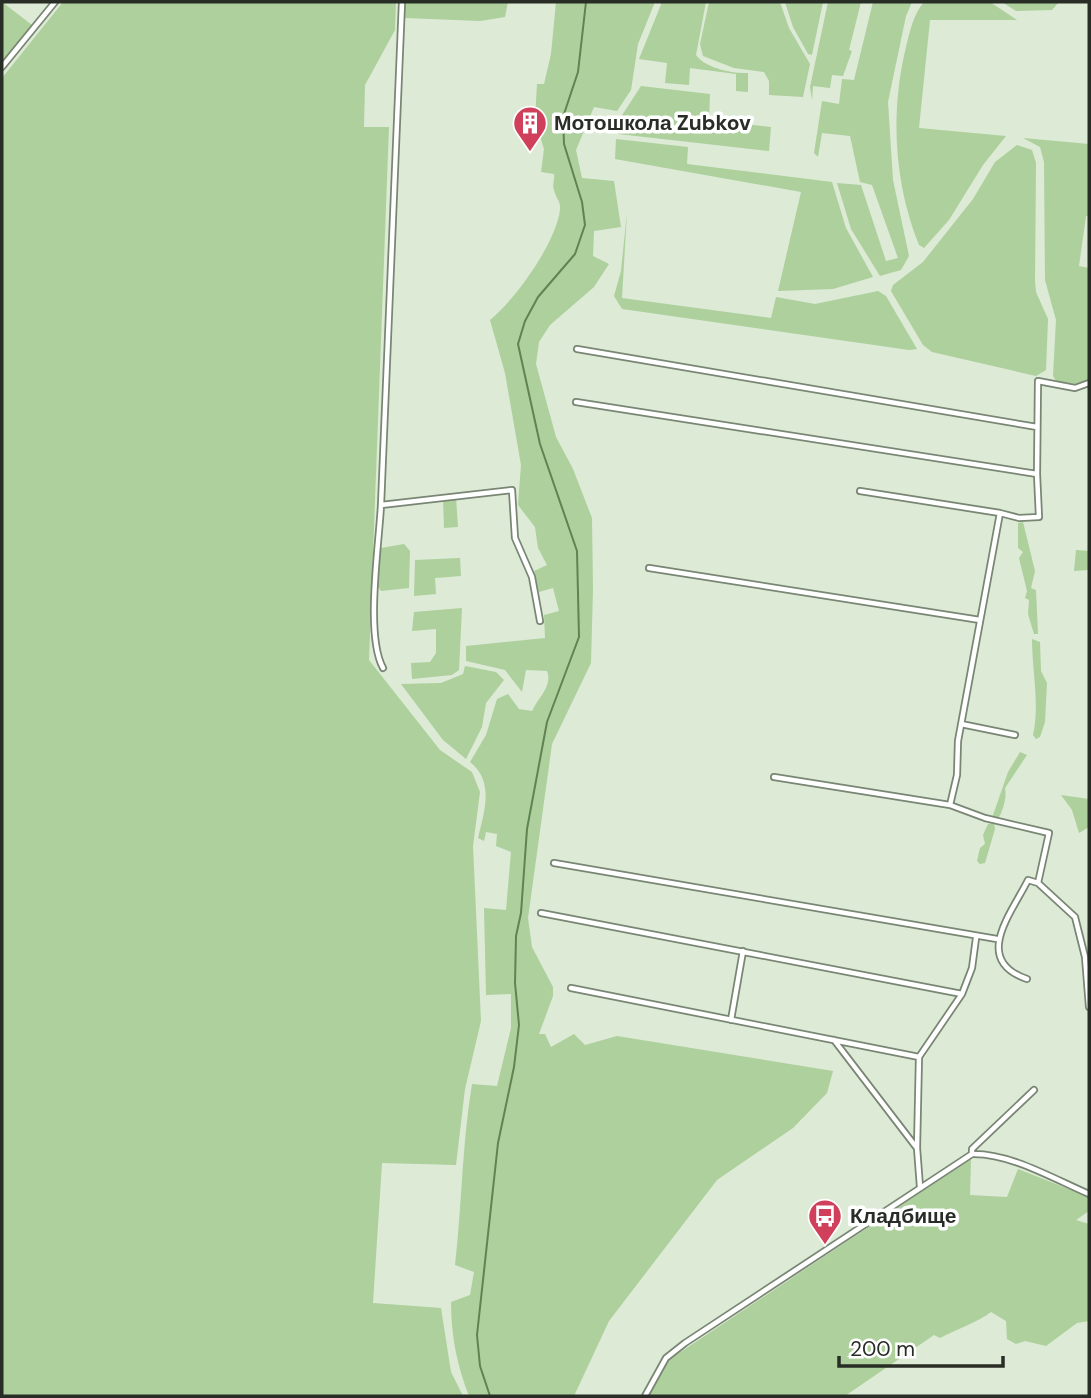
<svg xmlns="http://www.w3.org/2000/svg" width="1091" height="1398" font-family="'DM Sans',sans-serif">
	<rect width="100%" height="100%" fill="#dcead6"/>
	<path fill="#add09d" d="M2,2L32,25L2,62Z
		M63,2H396L395,30L365,85L364,127H389L369,660L440,750L472,772L480,792L473,846L481,1021L465,1089L456,1165L382,1163L373,1303L441,1308L451,1372L463,1396H2V78Z
		M405,2H508L505,17L480,21L405,18Z
		M556,2H655L638,44L631,90L617,111L594,107L576,150L582,178L614,181L621,227L594,231L593,256L609,264L594,287L550,325L539,342L536,364L556,437L573,469L592,518L593,589L591,663L552,744L528,918L532,947L553,987V996L539,1034H545L551,1047L574,1034L585,1045L617,1036L833,1071L827,1093L793,1128L717,1180L609,1321L574,1396H469C457,1366 451,1335 451,1302L470,1295L474,1272L455,1265C462,1205 462,1144 472,1084L497,1086L511,1028V994L486,995L484,908L506,910L511,852L496,846L497,834L486,832L484,841L478,838C484,812 495,782 470,762L486,735L497,699L508,694L519,709L532,711C538,698 553,686 547,671L526,670L522,692L505,670L466,661V646L545,638L544,615L559,611L553,588L539,592L534,571L547,565L538,548L535,527L518,505L521,465L505,373L490,320C515,300 556,243 560,210C561,201 556,199 554,190C552,185 555,179 554,174L541,172L544,149L535,120L537,84H544L551,54Z
		M662,2H706L696,55C705,68 733,74 748,73V92L736,91V74L690,68L689,85L665,83L667,63L639,59Z
		M709,2H780L789,28L810,64L803,97L769,95V81L764,72L734,68L703,56L700,44Z
		M785,2H823L812,55L808,54L793,27Z
		M828,2H861L849,50L852,51L843,76L832,75L830,88L813,86L812,100L810,87Z
		M873,2H912L906,16L888,102L893,180L909,256L901,270L880,276L851,229L837,183L861,185L886,261L898,258L872,185L860,182L850,136L822,133L818,157L814,153L822,101L839,104L842,79L854,80Z
		M924,2H990L1017,20H930L919,128L1006,136L983,165L949,220L924,248L919,245C894,183 890,112 906,47C910,31 913,15 924,2Z
		M1002,2H1059L1052,10L1016,11Z
		M641,86L710,94L709,120L771,127L769,151L618,134L617,123Z
		M1023,138L1089,144V216H1086L1079,266L1089,268V379L1075,384L1056,381L1053,376L1056,320L1045,280L1044,162L1040,147Z
		M616,139L688,147L687,164L832,182L846,228L873,277L833,289L778,291L801,192L615,159Z
		M1017,145L1032,150L1036,163L1035,281L1036,292L1048,319L1046,370L1036,376L932,352L923,345L891,291L893,285L923,262L973,199L995,162Z
		M627,212L622,298L771,318L776,297L815,304L878,291L886,296L917,349L909,350L622,309L614,296L621,271Z
		M456,497L458,527L444,528L443,499Z
		M1023,522L1035,571L1031,588L1036,590L1038,634H1034L1028,614L1029,600L1025,598L1027,591L1019,558L1023,552L1018,548V523Z
		M404,544L410,551L409,588L381,591L377,585L381,548Z
		M1076,550L1089,551V570L1074,571Z
		M460,558L461,576L435,578L436,594L414,596L415,560Z
		M462,608L459,670L452,675L412,679L411,663L430,662L436,653V629L412,631L414,612Z
		M1032,639L1040,642L1041,671L1047,683L1045,722L1040,737L1036,739L1033,735C1040,704 1032,671 1032,639Z
		M465,666L496,672L504,680L486,703L482,727L466,759L443,740L401,684L441,683L463,674Z
		M1020,752L1027,755L1005,788C1007,797 1003,811 998,819L992,818L1008,772Z
		M1061,795L1089,799V827L1079,833L1072,810Z
		M994,823L995,829L985,863L980,864L977,861L980,848L985,844L983,835L988,824Z
		M971,1159L970,1195L1007,1197L1018,1169L1089,1197V1211L1076,1220L1089,1224V1321L1077,1323L1046,1346L1025,1341L1016,1344L1007,1339L1006,1321L991,1312C976,1323 957,1329 940,1338L934,1335L845,1396H649L667,1361Z"/>
	<g fill="none" stroke-linecap="round" stroke-linejoin="round">
		<path stroke="#618251" stroke-width="2" d="M490,1396L480,1366L477,1335L498,1143L514,1067L519,1025L515,983L516,936L521,913L527,829L547,722L579,637L577,551L540,444L518,344L525,321L538,297L575,254L585,225L582,202L564,144L563,117L578,72L586,2"/>
		<g stroke="#798674" stroke-width="8">
			<path id="street" d="M2,67L55,2
				M577,349L1037,427
				M576,402L1037,474L1038,381L1075,388L1089,383
				M860,491L1000,513
				M381,505L512,490L515,538L532,577L540,621
				M649,568L980,620
				M383,668C365,635 379,545 381,505L402,2
				M961,724L1015,735
				M774,777L950,805L985,818L1049,833L1038,883
				M950,805L957,775L958,741L1000,513L1019,518L1039,517L1037,474
				M554,863L997,939
				M1038,883L1075,917L1085,957L1089,1007
				M541,913L962,994L919,1057L917,1148L920,1187
				M1027,979C972,960 1011,914 1028,880L1038,883
				M571,988L919,1057
				M962,994L972,968L976,938
				M731,1020L743,951
				M834,1040L916,1147
				M972,1154V1149L1034,1090
				M645,1396L666,1358L685,1343L972,1154C1010,1153 1054,1179 1089,1194"/>
		</g>
		<use href="#street" stroke="#fff" stroke-width="4.5"/>
	</g>
	<defs>
		<g id="building-pin" transform="scale(1.75)"><path d="M0 17L-7.5 6A9.5 9.5 0 1 1 7.5 6Z" fill="#d0405a" stroke="#fff"/><path d="M-4-6H4V6H1V3H-1V6H-4ZM-2.5-4.3h1.7v1.8h-1.7ZM.8-4.3h1.7v1.8H.8ZM-2.5-1h1.7V.8h-1.7ZM.8-1h1.7V.8H.8Z" fill="#fff"/></g>
		<g id="bus-pin" transform="scale(1.75)"><path d="M0 17L-7.5 6A9.5 9.5 0 1 1 7.5 6Z" fill="#d0405a" stroke="#fff"/><path d="M-5-6H5V4H4V6H2V4H-2V6H-4V4H-5ZM-3.5-4V0h7V-4ZM-3.5 1.2v1.5H-2V1.2ZM2 1.2v1.5H3.5V1.2Z" fill="#fff"/></g>
	</defs>
	<g fill-rule="evenodd">
		<use href="#building-pin" x="530" y="123"/>
		<use href="#bus-pin" x="825" y="1216"/>
	</g>
	<g text-anchor="middle" stroke-width="7" stroke-linejoin="round" paint-order="stroke">
		<g font-size="21" font-weight="bold" fill="#282d26" stroke="#fff" text-anchor="start">
			<text x="554" y="130">Мотошкола Zubkov</text>
			<text x="850" y="1223">Кладбище</text>
		</g>
	</g>
	<rect width="1091" height="1398" fill="none" stroke="#282d26" stroke-width="7"/>
	<path d="M839 1356v10h164v-10" fill="none" stroke="#282d26" stroke-width="3.5"/>
	<text x="850" y="1356" font-size="21" fill="#282d26" stroke="#ffffff" stroke-width="5" paint-order="stroke">200 m</text>
</svg>
